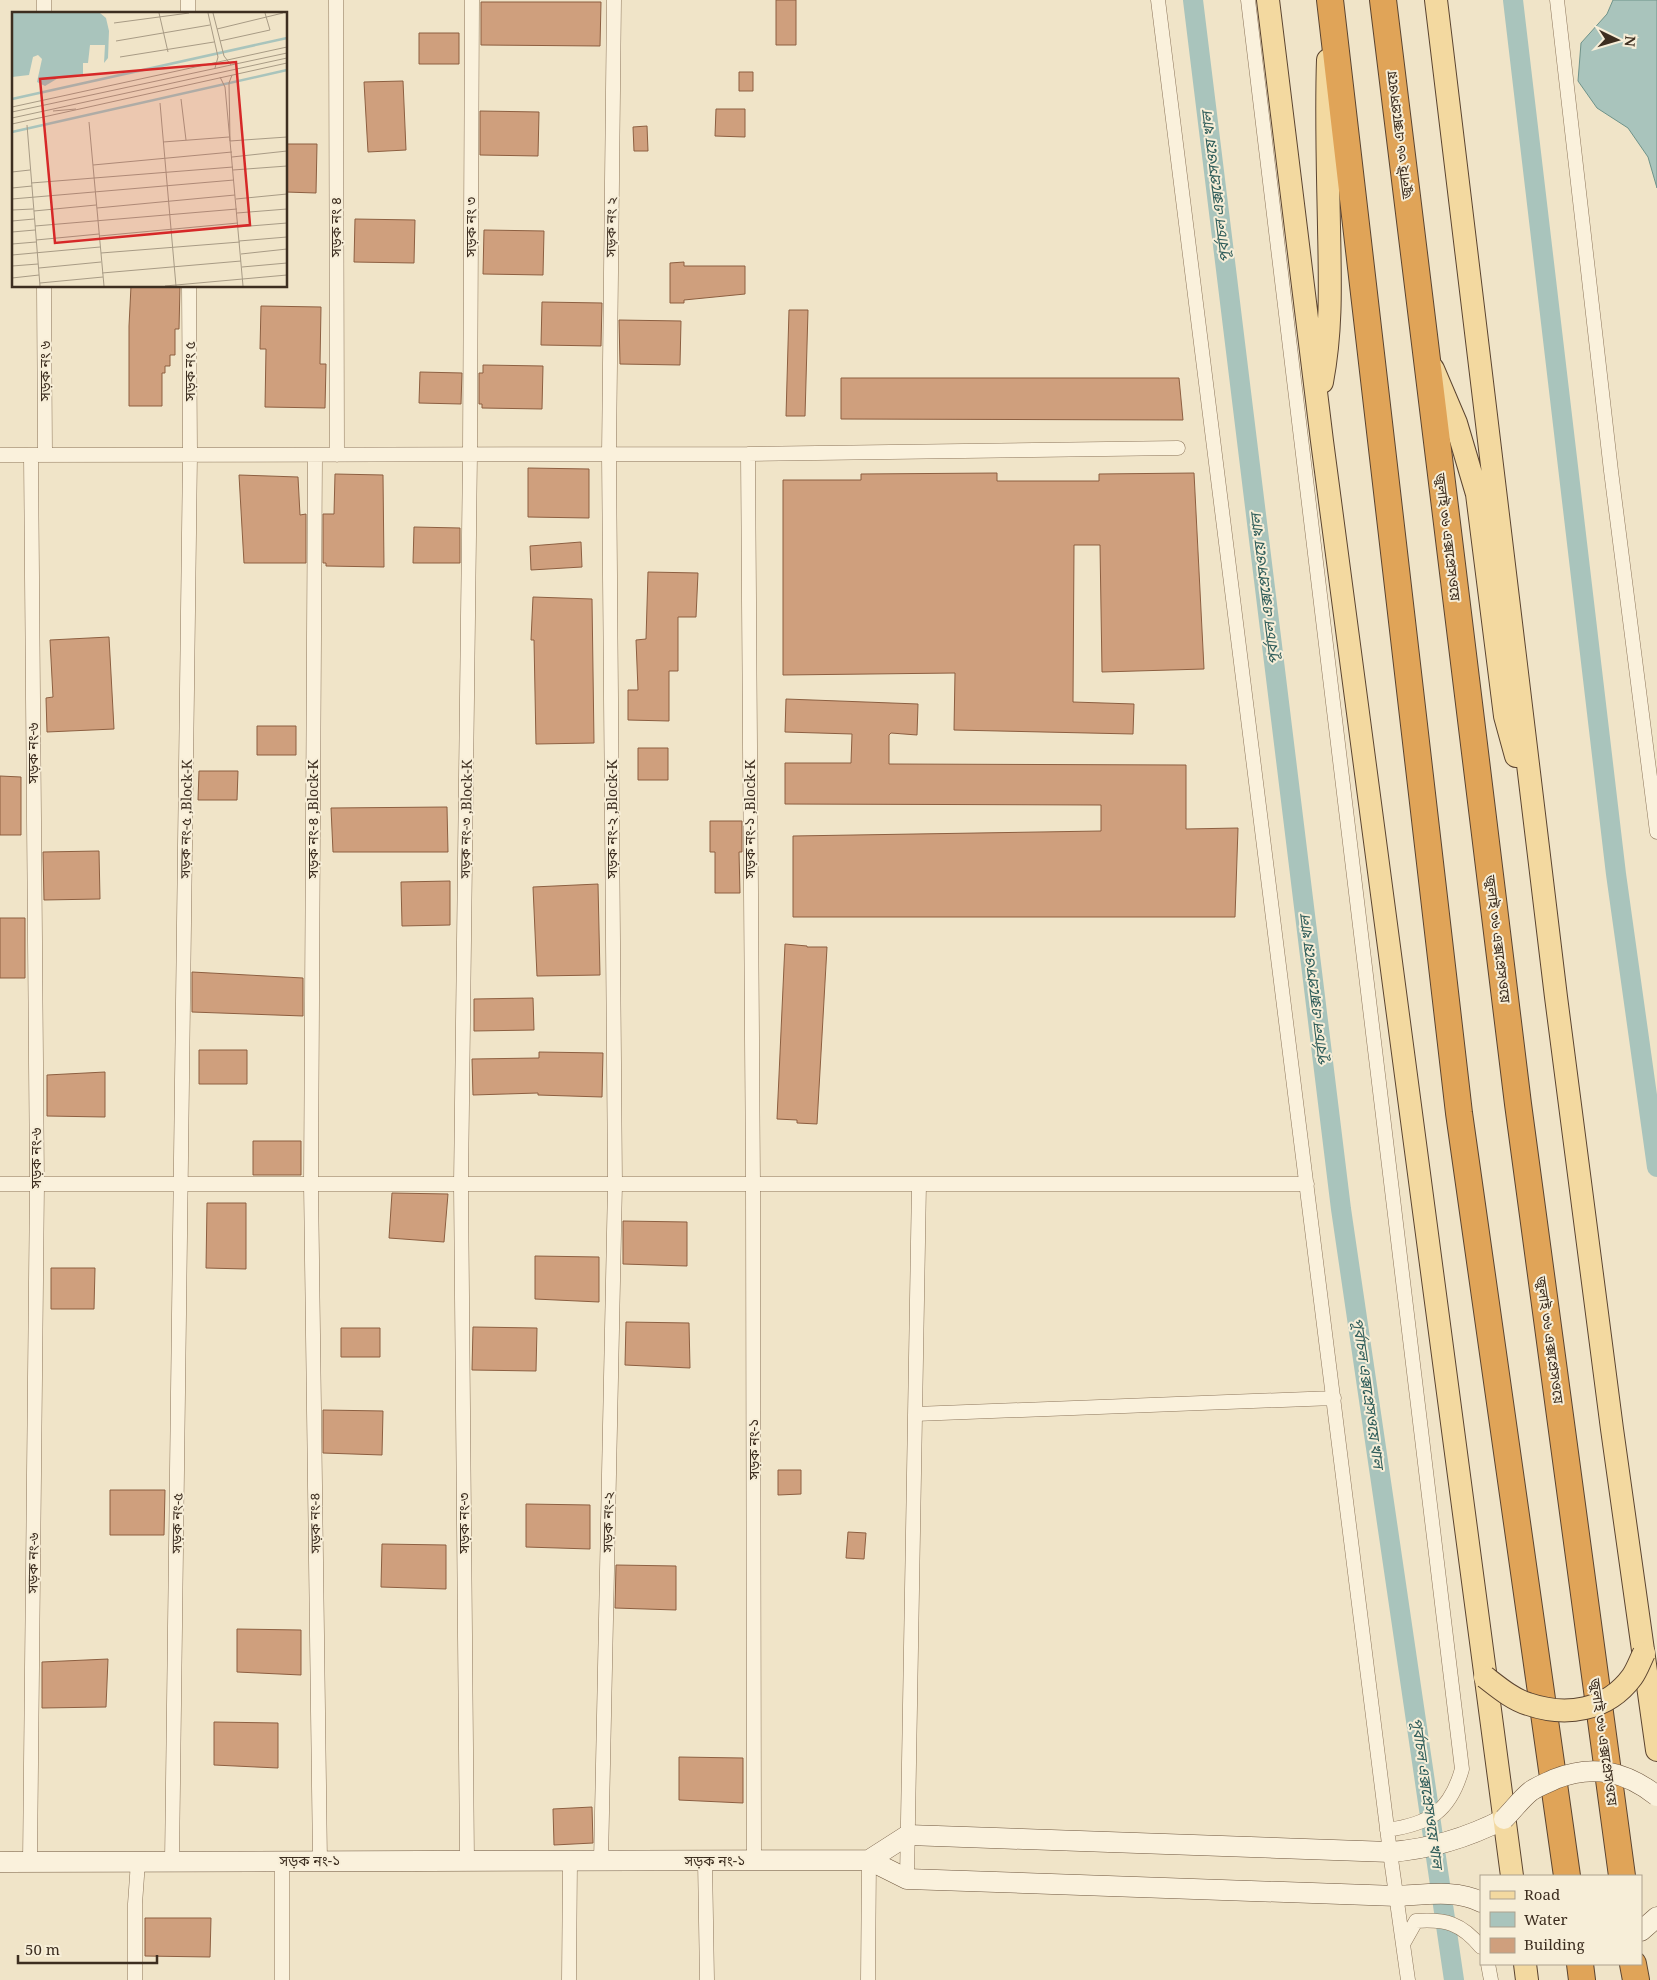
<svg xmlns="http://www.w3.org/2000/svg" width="1657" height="1980" font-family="'Noto Serif','Noto Sans Bengali',serif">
	<rect width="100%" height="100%" fill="#f0e4c8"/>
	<path fill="#a9c4bc" stroke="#6f938a" d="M1613,0H1657V188L1648,157L1628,128L1597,108L1578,81L1581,43L1607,14Z"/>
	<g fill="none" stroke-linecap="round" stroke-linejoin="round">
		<path stroke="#a9c4bc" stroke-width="20" d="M1193,0L1341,1209L1454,1980
			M1513,0L1616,874L1657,1167"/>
	</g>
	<path fill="#cf9f7d" stroke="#8d5f41" d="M776,0H796V45H776Z
		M481,2H601L600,46L481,45Z
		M419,33H459V64H419Z
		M739,72H753V91H739Z
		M403,81L406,150L368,152L364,82Z
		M716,109H745V137L715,136Z
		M480,111L539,112L538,156L480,155Z
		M647,126L648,151H634L633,127Z
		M286,144H317L316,193L286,192Z
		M355,219L415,220L414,263L354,262Z
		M484,230L544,231L543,275L483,274Z
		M684,262V266H745V294L684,300V303H670V263Z
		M131,286H180L179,329H175V355H170V366H165V373H162V406H129V326Z
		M542,302L602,303L601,346L541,345Z
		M261,306L321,307L320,364H326L325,408L265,407L266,349H260Z
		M789,310H808L805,416H786Z
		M619,320L681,321L680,365L620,364Z
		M483,365L543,366L542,409L482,408V404H479V373H483Z
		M420,372L462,373L461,404L419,403Z
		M841,378H1179L1183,420L841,419Z
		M528,468L589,469V518L528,517Z
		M997,473V481H1099V474L1194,473L1204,669L1102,672L1100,545H1074L1073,702L1134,704L1133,734L954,730L955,673L783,675V480H861V474Z
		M335,474L383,475L384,567L326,566V563H323V514H334Z
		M239,475L298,477L300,515L306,514V563H244Z
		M414,527L460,528V563H413Z
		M581,542L582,567L531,570L530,546Z
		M648,572L698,573L696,617H678V671H669V721L628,720V690H638L636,640L646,639Z
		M533,597L592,599L594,743L536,744L534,640H531Z
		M109,637L114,729L47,732L46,698L53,697L50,640Z
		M786,699L918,704L917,735L891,733L889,735V764L1186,765V829L1238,828L1235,917H793V836L1101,831V805L785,804V763H851L852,734L785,732Z
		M257,726H296V755H257Z
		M638,748H668V780H638Z
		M199,771H238L237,800H198Z
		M0,776L21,777V835H0Z
		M447,807L448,852H333L331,808Z
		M710,821H742V852H739L740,893H715V852H710Z
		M99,851L100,899L44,900L43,852Z
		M450,881V925L402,926L401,882Z
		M598,884L600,975L537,976L533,887Z
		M0,918H25V978H0Z
		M785,944L807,946V947H827L817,1124L797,1123V1120L777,1119Z
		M192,972L303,978V1016L192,1012Z
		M533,998L534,1030L474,1031V999Z
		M199,1050H247V1084H199Z
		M539,1052L603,1053L602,1097L538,1095V1093L473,1095L472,1059L539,1058Z
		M105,1072V1117L47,1116V1075Z
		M253,1141H301V1175H253Z
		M392,1193L448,1194L444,1242L389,1238Z
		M207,1203H246V1269L206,1268Z
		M623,1221L687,1222V1266L623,1264Z
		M535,1256L599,1257V1302L535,1299Z
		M51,1268H95L94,1309H51Z
		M626,1322L689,1323L690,1368L625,1365Z
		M473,1327L537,1328L536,1371L472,1370Z
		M341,1328H380V1357H341Z
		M323,1410L383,1411L382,1455L323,1453Z
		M778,1470H801V1494L778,1495Z
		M110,1490H165L164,1535H110Z
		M526,1504L590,1505V1549L526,1547Z
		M848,1532L866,1533L864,1559L846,1558Z
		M382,1544L446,1545V1589L381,1587Z
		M616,1565L676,1566V1610L615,1608Z
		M237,1629L301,1630V1675L237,1672Z
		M108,1659L106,1707L42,1708V1662Z
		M214,1722L278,1723V1768L214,1765Z
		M679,1757L743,1758V1803L679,1800Z
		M592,1807L593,1843L554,1845L553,1809Z
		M145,1918H211L210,1957L145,1956Z"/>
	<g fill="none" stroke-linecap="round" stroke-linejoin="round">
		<g stroke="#8d765c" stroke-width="15">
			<path id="street" d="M44,0V14
				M188,0V14
				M336,0L337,455
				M1158,0L1390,1852L1408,1980
				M1248,0L1462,1769C1450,1812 1429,1824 1387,1830
				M1557,0L1611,471L1657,832
				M44,286L45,455
				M748,454L753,1184L754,1861
				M0,455L748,454L1178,448
				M315,455L311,1184L320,1861
				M0,1184H1307
				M915,1414L1334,1398
				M172,1861L190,455L189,286
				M282,1861V1980
				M467,1861L461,1184L470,454L472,0
				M601,1861L615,1184L609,454L614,0
				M705,1861L707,1980
				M30,1862L37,1184L31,455
				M907,1879L919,1184
				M1403,1944L1416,1921C1446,1919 1461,1923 1481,1947
				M1488,1964L1491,1980
				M135,1980V1904L138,1862
				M569,1980L570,1861
				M868,1980L869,1860"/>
		</g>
		<g stroke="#6f573f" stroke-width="21">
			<path id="secondary" d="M869,1860L908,1835L1390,1852C1431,1849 1467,1838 1504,1819
				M0,1862L869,1860L907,1879L1397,1896C1423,1895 1457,1889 1481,1902
				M1641,1931L1657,1917"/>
		</g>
		<g stroke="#5b4430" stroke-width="24">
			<path id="primary" d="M1268,0L1322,441L1512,1876
				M1436,0L1556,997L1612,1429L1657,1750
				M1433,369L1456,423L1477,494L1505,716L1516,756
				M1322,382C1332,329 1330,281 1329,227C1328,171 1326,116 1328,60
				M1525,1964L1527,1980"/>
		</g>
		<g stroke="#5b4430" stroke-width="28">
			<path id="highway" d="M1330,0L1459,1113L1567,1876
				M1383,0L1518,1104L1622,1876
				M1580,1964L1582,1980
				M1633,1964L1636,1980"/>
		</g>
		<use href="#street" stroke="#faf1dc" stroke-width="14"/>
		<use href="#secondary" stroke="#faf1dc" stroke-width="20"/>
		<use href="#primary" stroke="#f3d9a0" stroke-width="22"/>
		<use href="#highway" stroke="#e0a458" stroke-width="26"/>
		<g stroke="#6f573f" stroke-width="21" stroke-linecap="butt">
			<path id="secondary-bridge" d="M1504,1819C1513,1810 1521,1799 1531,1791C1538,1786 1547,1783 1555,1779C1593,1764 1625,1771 1657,1796"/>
		</g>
		<g stroke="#5b4430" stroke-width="24" stroke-linecap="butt">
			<path id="primary-bridge" d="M1485,1677C1498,1687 1512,1699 1528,1704C1566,1717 1607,1711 1632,1677C1637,1670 1640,1661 1644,1653"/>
		</g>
		<use href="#secondary-bridge" stroke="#faf1dc" stroke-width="20"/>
		<use href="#primary-bridge" stroke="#f3d9a0" stroke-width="22"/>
	</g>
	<g text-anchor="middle" stroke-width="4" stroke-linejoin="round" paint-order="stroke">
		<g font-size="14" fill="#3d2e20" stroke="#f7eed8">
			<text transform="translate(1399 135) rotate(-97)" y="5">জুলাই ৩৬ এক্সপ্রেসওয়ে</text>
			<text transform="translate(336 227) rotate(-90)" y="5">সড়ক নং ৪</text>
			<text transform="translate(471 227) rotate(-90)" y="5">সড়ক নং ৩</text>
			<text transform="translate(611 227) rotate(-89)" y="5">সড়ক নং ২</text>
			<text transform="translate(45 371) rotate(-90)" y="5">সড়ক নং ৬</text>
			<text transform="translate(190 371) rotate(-90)" y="5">সড়ক নং ৫</text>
			<text transform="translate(1448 537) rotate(83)" y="5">জুলাই ৩৬ এক্সপ্রেসওয়ে</text>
			<text transform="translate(33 753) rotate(-90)" y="5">সড়ক নং-৬</text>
			<text transform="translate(186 819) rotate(-89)" y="5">সড়ক নং-৫ ,Block-K</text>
			<text transform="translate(313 819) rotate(-90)" y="5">সড়ক নং-৪ ,Block-K</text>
			<text transform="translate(466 819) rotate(-89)" y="5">সড়ক নং-৩ ,Block-K</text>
			<text transform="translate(612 819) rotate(-90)" y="5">সড়ক নং-২ ,Block-K</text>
			<text transform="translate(750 819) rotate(-90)" y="5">সড়ক নং-১ ,Block-K</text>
			<text transform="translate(1498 939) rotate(83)" y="5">জুলাই ৩৬ এক্সপ্রেসওয়ে</text>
			<text transform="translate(36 1158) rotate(-90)" y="5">সড়ক নং-৬</text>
			<text transform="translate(1550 1340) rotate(82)" y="5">জুলাই ৩৬ এক্সপ্রেসওয়ে</text>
			<text transform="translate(754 1449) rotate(-90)" y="5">সড়ক নং-১</text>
			<text transform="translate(608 1522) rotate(-89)" y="5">সড়ক নং-২</text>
			<text transform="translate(177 1523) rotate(-89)" y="5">সড়ক নং-৫</text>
			<text transform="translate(315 1523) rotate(-91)" y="5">সড়ক নং-৪</text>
			<text transform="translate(464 1523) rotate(-90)" y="5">সড়ক নং-৩</text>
			<text transform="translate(33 1563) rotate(-89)" y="5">সড়ক নং-৬</text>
			<text transform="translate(1604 1742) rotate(82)" y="5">জুলাই ৩৬ এক্সপ্রেসওয়ে</text>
			<text x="310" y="1866">সড়ক নং-১</text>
			<text x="715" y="1866">সড়ক নং-১</text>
		</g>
		<g font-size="15" font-style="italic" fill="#2f5d5a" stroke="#f7eed8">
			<text transform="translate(1216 187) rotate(-97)" y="5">পূর্বাচল এক্সপ্রেসওয়ে খাল</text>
			<text transform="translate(1265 589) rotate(-97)" y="5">পূর্বাচল এক্সপ্রেসওয়ে খাল</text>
			<text transform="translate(1314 991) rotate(-97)" y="5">পূর্বাচল এক্সপ্রেসওয়ে খাল</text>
			<text transform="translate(1368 1393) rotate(82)" y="5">পূর্বাচল এক্সপ্রেসওয়ে খাল</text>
			<text transform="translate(1427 1793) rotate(82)" y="5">পূর্বাচল এক্সপ্রেসওয়ে খাল</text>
		</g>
	</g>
	<g transform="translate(12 12)">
		<rect width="275" height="275" fill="#f0e4c8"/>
		<path d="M0,1H88L94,6L97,19L96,46L92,51L93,33H78L76,51H71V62L48,65L33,74L25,70L30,47L26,43L21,45L17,63L0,65Z" fill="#a9c4bc"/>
		<path fill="none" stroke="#a9c4bc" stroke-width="2.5" d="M0,87L275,26M0,120L275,58"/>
		<path fill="none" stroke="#a89b85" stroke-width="1" d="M147,1L156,40M196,1L206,45L203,56M201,1L212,44L219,53M102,11L177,1M205,17L271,1M104,29L198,13M208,29L258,18L253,1M108,45L202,30M220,63L217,71L218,129L231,274M208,65L213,75L218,129M169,87L174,128M148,91L164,274M0,95L275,35M41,99L64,97M0,100L275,41M0,106L275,46M77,110L92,274M0,112L275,51M15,113L28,274M218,129L275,125M151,130L217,125M220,145L275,139M81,153L220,140M221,158L275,154M0,160L18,158M19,171L221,155M0,176L20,174M0,187L222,168M224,187L275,182M85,196L223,183M0,198L21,197M22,199L84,193M225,201L275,197M0,209L22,207M23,214L225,197M226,215L275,211M0,220L23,218M87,224L226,211M24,228L87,222M227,229L275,225M0,232L24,230M89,241L228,230M229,242L275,237M0,243L88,235M0,254L26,252M230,255L275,251M27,256L89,250M90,261L229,249M0,266L27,263M28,271L91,265M153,274L275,263"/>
		<path fill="#d62828" fill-opacity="0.15" stroke="#d62828" stroke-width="2.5" d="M224,50L238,213L43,231L28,67Z"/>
		<rect width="275" height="275" fill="none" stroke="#3d2e20" stroke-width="2.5"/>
	</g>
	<rect x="1480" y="1875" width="162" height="90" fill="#f7eed8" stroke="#ada18e"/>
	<rect x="1490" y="1891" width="25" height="8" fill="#f3d9a0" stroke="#ada18e"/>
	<text x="1524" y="1900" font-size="15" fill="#3d2e20">Road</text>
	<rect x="1490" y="1912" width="25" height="15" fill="#a9c4bc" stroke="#ada18e"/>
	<text x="1524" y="1925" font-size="15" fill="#3d2e20">Water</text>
	<rect x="1490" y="1938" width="25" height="15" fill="#cf9f7d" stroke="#ada18e"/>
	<text x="1524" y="1950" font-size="15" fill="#3d2e20">Building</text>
	<g transform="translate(1617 40) rotate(95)" stroke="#f7eed8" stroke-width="4" paint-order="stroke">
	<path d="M0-4L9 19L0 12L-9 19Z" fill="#3d2e20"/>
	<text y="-8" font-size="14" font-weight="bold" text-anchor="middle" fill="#3d2e20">N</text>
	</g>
	<path d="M18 1955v8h139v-8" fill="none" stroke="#3d2e20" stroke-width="2.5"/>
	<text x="25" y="1955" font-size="15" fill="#3d2e20" stroke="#f7eed8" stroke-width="4" paint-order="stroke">50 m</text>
</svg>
